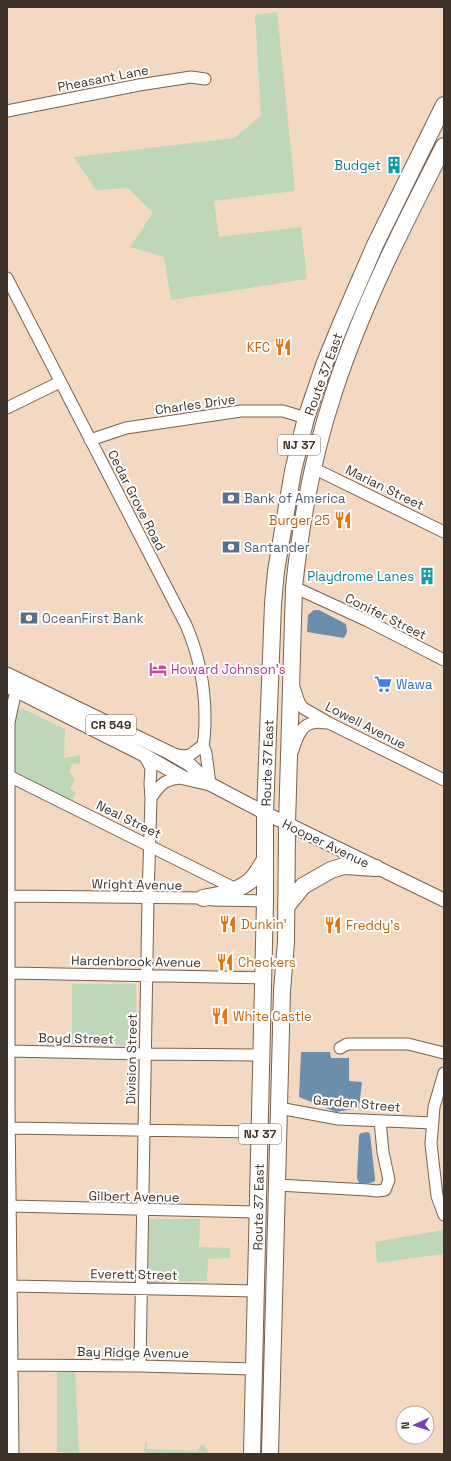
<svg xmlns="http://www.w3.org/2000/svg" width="451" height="1461" font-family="'Space Grotesk',sans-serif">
	<rect width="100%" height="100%" fill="#f4d9c2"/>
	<path fill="#bdd7b8" d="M277,12L295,191L214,201L219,237L301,227L307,279L171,300L164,257L130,247L153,213L128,188L96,190L74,157L234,138L261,116L255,15Z
		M21,708L65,729L64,758L80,755V764L73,763L69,771L75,779L70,789L76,793L71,802L13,771L14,721L16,712Z
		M72,984H136L137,1046L72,1044Z
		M149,1219H200L199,1247L230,1248V1258L208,1259L207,1281L148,1282Z
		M443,1230L444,1254L377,1263L375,1242Z
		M57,1369H75L79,1453L57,1452Z
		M145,1443H148L146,1449L197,1451L201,1445H204L210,1454H146L144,1451Z"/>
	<path fill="#6c8ead" d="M314,610H319L346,624L347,632L344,638L307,632L308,615Z
		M301,1052H330L331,1058H349V1081L362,1082L359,1108L336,1112L299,1097Z
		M368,1132L370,1134L375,1178V1181C370,1184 364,1184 359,1183L357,1178L359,1135L361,1133Z"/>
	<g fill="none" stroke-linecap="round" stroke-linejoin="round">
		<g stroke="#79614d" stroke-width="13">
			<path id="minor" d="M7,111L139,85L191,77L205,79
				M7,278L186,625C199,655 205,685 205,718C205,727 205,736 203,745L206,753L210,784
				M7,408L60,382
				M90,440L126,428L241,411H283L306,418
				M313,468L444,532
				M294,587L368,621L444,660
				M294,687L299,702L303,708L329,723L444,780
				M293,750C299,731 304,719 326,723
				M174,754C191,758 190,755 203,745
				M9,776L236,889
				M151,798C160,784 166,778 184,778
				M9,896L203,898L212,900L265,901
				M9,973L263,978
				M340,1048L347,1044H408L444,1053
				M9,1051L145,1054L261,1055
				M444,1073L434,1107L431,1144L437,1196L444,1215
				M279,1108L338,1119L433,1123
				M10,1128L260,1132
				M277,1185L368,1190L377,1191L385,1190L389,1180L383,1152L380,1121
				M10,1206L257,1212
				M11,1286L256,1291
				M12,1365L140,1366L254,1369
				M140,1366L148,898L151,798L150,784L151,768L144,755
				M13,1454L9,1106V722L16,690"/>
		</g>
		<g stroke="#79614d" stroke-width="15">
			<path id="major" d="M7,674L170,753L189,764L210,784
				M7,686L144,755L184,778L210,784L265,813L444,900"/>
		</g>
		<g stroke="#79614d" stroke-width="18">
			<path id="highway" d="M203,898C220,895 236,892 250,881C256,876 260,867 265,860
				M286,907L303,886L331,870L344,866L376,868
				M252,1454L265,901V813L273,604L276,571L293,471L306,418L324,365L342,321L375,245L444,105
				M270,1454L282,991L286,942L287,824L294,587C301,521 313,455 334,392C362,306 403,226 444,146"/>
		</g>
		<use href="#minor" stroke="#fff" stroke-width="11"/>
		<use href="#major" stroke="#fff" stroke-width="13"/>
		<use href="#highway" stroke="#fff" stroke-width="16"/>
	</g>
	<defs>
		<g id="building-bare" transform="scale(1.38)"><path d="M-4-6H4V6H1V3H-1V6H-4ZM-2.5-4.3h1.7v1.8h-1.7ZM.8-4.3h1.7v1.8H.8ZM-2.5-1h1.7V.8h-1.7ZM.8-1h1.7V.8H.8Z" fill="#0f9aa8" stroke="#fff" stroke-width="2.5" paint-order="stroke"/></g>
		<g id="restaurant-bare" transform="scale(1.38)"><path d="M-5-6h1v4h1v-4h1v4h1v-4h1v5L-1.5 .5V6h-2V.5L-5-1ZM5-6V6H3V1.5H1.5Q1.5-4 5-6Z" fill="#e8710a" stroke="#fff" stroke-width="2.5" paint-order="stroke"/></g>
		<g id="bank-bare" transform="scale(1.38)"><path d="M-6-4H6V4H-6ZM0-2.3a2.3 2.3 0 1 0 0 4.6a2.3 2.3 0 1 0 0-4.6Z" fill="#5c6f8a" stroke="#fff" stroke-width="2.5" paint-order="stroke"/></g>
		<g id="hotel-bare" transform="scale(1.38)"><path d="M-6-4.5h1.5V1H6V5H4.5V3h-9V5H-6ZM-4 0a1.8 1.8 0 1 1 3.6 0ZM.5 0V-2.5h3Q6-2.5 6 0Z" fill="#d1479c" stroke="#fff" stroke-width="2.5" paint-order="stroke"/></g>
		<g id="supermarket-bare" transform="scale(1.38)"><path d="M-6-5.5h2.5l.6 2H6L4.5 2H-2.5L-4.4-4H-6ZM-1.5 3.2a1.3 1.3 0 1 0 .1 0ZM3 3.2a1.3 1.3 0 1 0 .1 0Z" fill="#3f7fe0" stroke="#fff" stroke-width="2.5" paint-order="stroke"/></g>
	</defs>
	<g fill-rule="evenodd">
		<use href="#building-bare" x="394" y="165"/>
		<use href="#restaurant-bare" x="283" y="347"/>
		<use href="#bank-bare" x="231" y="498"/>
		<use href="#restaurant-bare" x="343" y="520"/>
		<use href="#bank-bare" x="231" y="547"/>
		<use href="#building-bare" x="427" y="576"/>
		<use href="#bank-bare" x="29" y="618"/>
		<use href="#hotel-bare" x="158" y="669"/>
		<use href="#supermarket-bare" x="383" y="684"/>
		<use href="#restaurant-bare" x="228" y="924"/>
		<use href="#restaurant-bare" x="333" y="925"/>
		<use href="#restaurant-bare" x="225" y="962"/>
		<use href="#restaurant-bare" x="220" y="1016"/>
	</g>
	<g text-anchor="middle" stroke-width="4" stroke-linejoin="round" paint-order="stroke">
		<g fill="#fff" stroke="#777069" stroke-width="1">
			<rect x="278" y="435" width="42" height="20" rx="3"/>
			<rect x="86" y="715" width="50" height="20" rx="3"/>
			<rect x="239" y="1124" width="42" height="20" rx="3"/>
		</g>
		<g font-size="12" font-weight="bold" fill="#3d3229">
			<text x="299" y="449">NJ 37</text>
			<text x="111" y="729">CR 549</text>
			<text x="260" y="1138">NJ 37</text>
		</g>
		<g font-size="13" fill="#3d3229" stroke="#fff">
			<text transform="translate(103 78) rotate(-11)" y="5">Pheasant Lane</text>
			<text transform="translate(323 374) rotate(-70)" y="5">Route 37 East</text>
			<text transform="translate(195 404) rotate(-8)" y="5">Charles Drive</text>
			<text transform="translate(385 487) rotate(26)" y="5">Marian Street</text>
			<text transform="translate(137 500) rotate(63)" y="5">Cedar Grove Road</text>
			<text transform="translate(386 616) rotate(26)" y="5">Conifer Street</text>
			<text transform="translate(366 725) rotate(27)" y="5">Lowell Avenue</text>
			<text transform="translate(267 763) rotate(-88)" y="5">Route 37 East</text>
			<text transform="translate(129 819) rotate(26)" y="5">Neal Street</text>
			<text transform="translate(326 843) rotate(26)" y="5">Hooper Avenue</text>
			<text transform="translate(137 884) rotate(1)" y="5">Wright Avenue</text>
			<text transform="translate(136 961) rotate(1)" y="5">Hardenbrook Avenue</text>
			<text transform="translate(76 1038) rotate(1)" y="5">Boyd Street</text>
			<text transform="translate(131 1059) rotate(-89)" y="5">Division Street</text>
			<text transform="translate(357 1103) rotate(5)" y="5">Garden Street</text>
			<text transform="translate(134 1196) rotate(1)" y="5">Gilbert Avenue</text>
			<text transform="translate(258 1207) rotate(-89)" y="5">Route 37 East</text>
			<text transform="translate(134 1274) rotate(1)" y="5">Everett Street</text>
			<text transform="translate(133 1352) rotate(1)" y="5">Bay Ridge Avenue</text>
		</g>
		<g font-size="13" fill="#0d838f" stroke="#fff" text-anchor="end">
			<text x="381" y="170">Budget</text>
			<text x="414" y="581">Playdrome Lanes</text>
		</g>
		<g font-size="13" fill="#c56008" stroke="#fff" text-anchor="start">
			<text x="270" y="352" text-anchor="end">KFC</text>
			<text x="330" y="525" text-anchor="end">Burger 25</text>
			<text x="241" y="929">Dunkin'</text>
			<text x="346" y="930">Freddy's</text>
			<text x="238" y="967">Checkers</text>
			<text x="233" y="1021">White Castle</text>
		</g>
		<g font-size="13" fill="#4e5e75" stroke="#fff" text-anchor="start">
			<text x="244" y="503">Bank of America</text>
			<text x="244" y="552">Santander</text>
			<text x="42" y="623">OceanFirst Bank</text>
		</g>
		<g font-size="13" fill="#b23c85" stroke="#fff" text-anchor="start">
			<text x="171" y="674">Howard Johnson's</text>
		</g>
		<g font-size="13" fill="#366cbe" stroke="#fff" text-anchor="start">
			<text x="396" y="689">Wawa</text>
		</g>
	</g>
	<rect width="451" height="1461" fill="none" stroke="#3d3229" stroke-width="16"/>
	<g transform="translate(415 1425) rotate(267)"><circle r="19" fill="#ffffff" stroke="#b1ada9"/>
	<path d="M0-3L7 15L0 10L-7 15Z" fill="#7341b8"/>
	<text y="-6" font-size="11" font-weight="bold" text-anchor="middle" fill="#3d3229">N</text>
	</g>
</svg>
